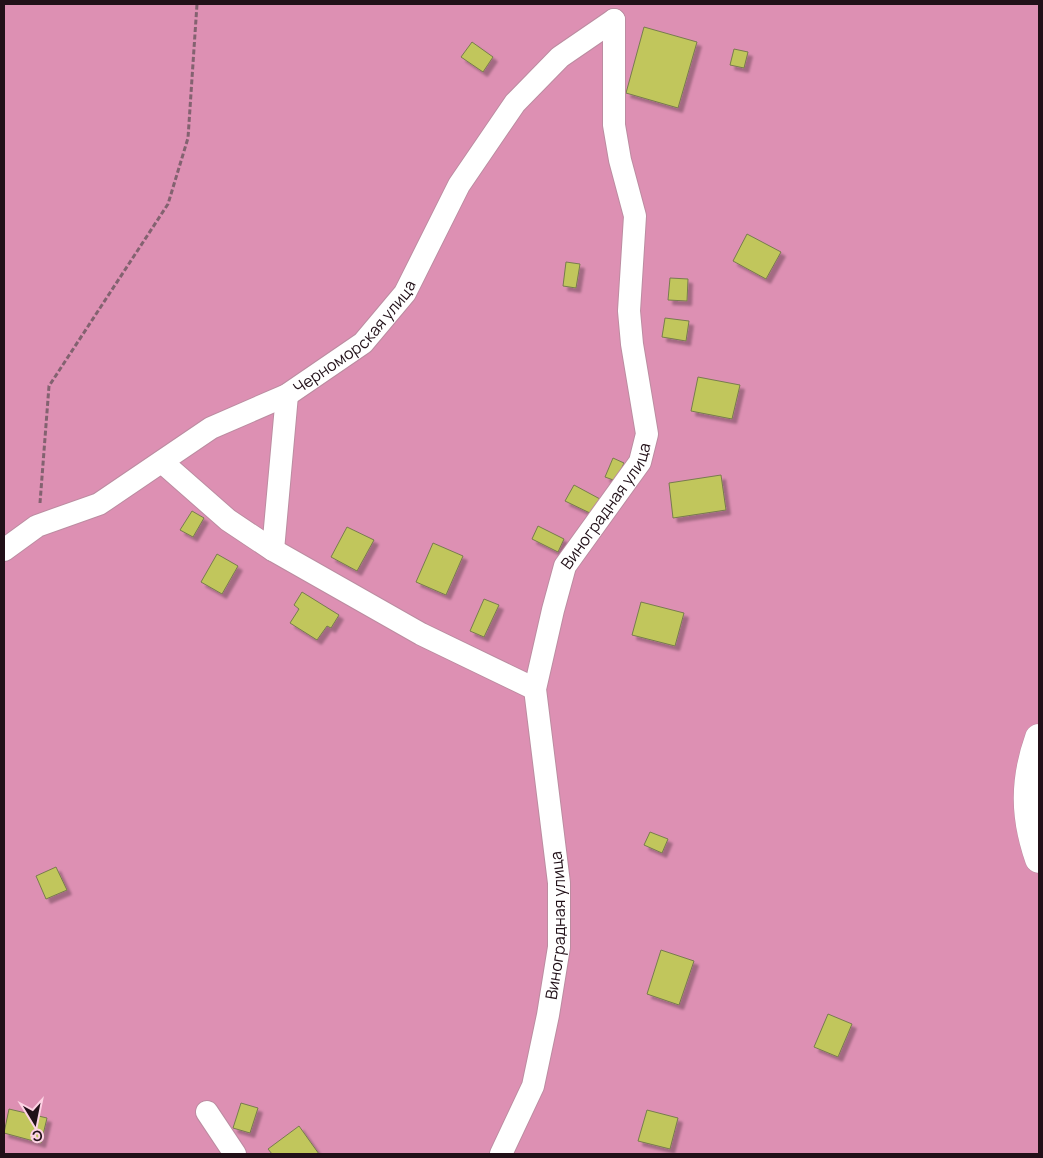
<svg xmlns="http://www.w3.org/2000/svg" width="1043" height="1158" font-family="Manrope,sans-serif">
	<defs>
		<filter id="shadow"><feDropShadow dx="4.5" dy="4.5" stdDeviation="1" flood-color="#0004"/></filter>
	</defs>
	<rect width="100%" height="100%" fill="#f6c3d8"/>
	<path fill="#dd90b3" d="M4,4H1039V1154H4Z"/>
	<path fill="#c1c65c" stroke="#787b4e" filter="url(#shadow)" d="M644,27L697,42L678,108L626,93Z
		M472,42L493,57L483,72L461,57Z
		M734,49L748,52L744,68L730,65Z
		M747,234L781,252L766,279L733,261Z
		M566,262L580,264L576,288L563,286Z
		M670,278L688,279L687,301L668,300Z
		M665,318L689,321L686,341L662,337Z
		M698,377L740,385L732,419L691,411Z
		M613,458L624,463L616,481L605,477Z
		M721,475L726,510L673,518L669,483Z
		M574,485L600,499L592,514L565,501Z
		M192,511L204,518L193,537L180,530Z
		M538,526L564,539L558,552L532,539Z
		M347,527L374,540L357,571L331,557Z
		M433,543L463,556L446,595L416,582Z
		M217,554L238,566L222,594L201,582Z
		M302,592L339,615L331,628L327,626L317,640L290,623L299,609L294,605Z
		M484,599L499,605L484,637L470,631Z
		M641,602L684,613L675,646L632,635Z
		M650,832L668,839L662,853L644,845Z
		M56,867L67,890L46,899L36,876Z
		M661,950L694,961L679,1005L647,994Z
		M828,1014L852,1024L838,1057L814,1047Z
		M241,1103L258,1108L250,1133L233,1128Z
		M9,1109L47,1118L41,1143L4,1133Z
		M647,1110L678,1118L670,1149L638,1141Z
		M299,1126L319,1154H272L268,1149Z"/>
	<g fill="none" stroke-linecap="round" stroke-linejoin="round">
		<g stroke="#bc8ca1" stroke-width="24">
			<g id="street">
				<path d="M162,462L228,520L273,550L421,634L535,689"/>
				<path id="s1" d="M4,550L37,526L99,504L211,428L287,395L363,343L405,293L459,185L515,103L560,57L614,20"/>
				<path d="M273,550L287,395"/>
				<path d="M207,1112L235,1154"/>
				<path id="s2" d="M501,1154L533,1086L548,1015L559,947V883L535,689L553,610L565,566L640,462L647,434L632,344L629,311L635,216L620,160L614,125V20"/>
			</g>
		</g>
		<g stroke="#bc8ca1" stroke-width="29">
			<path id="secondary" d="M1039,738C1024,780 1024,816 1039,859"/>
		</g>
		<path stroke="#836270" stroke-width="3" stroke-dasharray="5 2.5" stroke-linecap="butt" d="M40,503L49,386L168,204L188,138L197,4"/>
		<use href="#street" stroke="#fff" stroke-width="22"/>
		<use href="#secondary" stroke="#fff" stroke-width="28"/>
	</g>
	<g text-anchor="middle" stroke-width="5" stroke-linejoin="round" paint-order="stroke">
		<g font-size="16" fill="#211018" stroke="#fdd3e4">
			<text dy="6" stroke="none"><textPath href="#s1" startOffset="415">Черноморская улица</textPath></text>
			<text dy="6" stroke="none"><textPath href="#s2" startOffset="676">Виноградная улица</textPath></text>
			<text dy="6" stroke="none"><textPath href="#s2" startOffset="238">Виноградная улица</textPath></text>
		</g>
	</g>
	<rect width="1043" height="1158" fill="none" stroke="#211018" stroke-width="10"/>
	<g transform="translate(35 1123) rotate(170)" stroke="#fdd3e4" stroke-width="4" paint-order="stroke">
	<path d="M0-4L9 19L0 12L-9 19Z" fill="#211018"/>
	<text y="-8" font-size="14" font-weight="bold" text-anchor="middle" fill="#211018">С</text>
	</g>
</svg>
